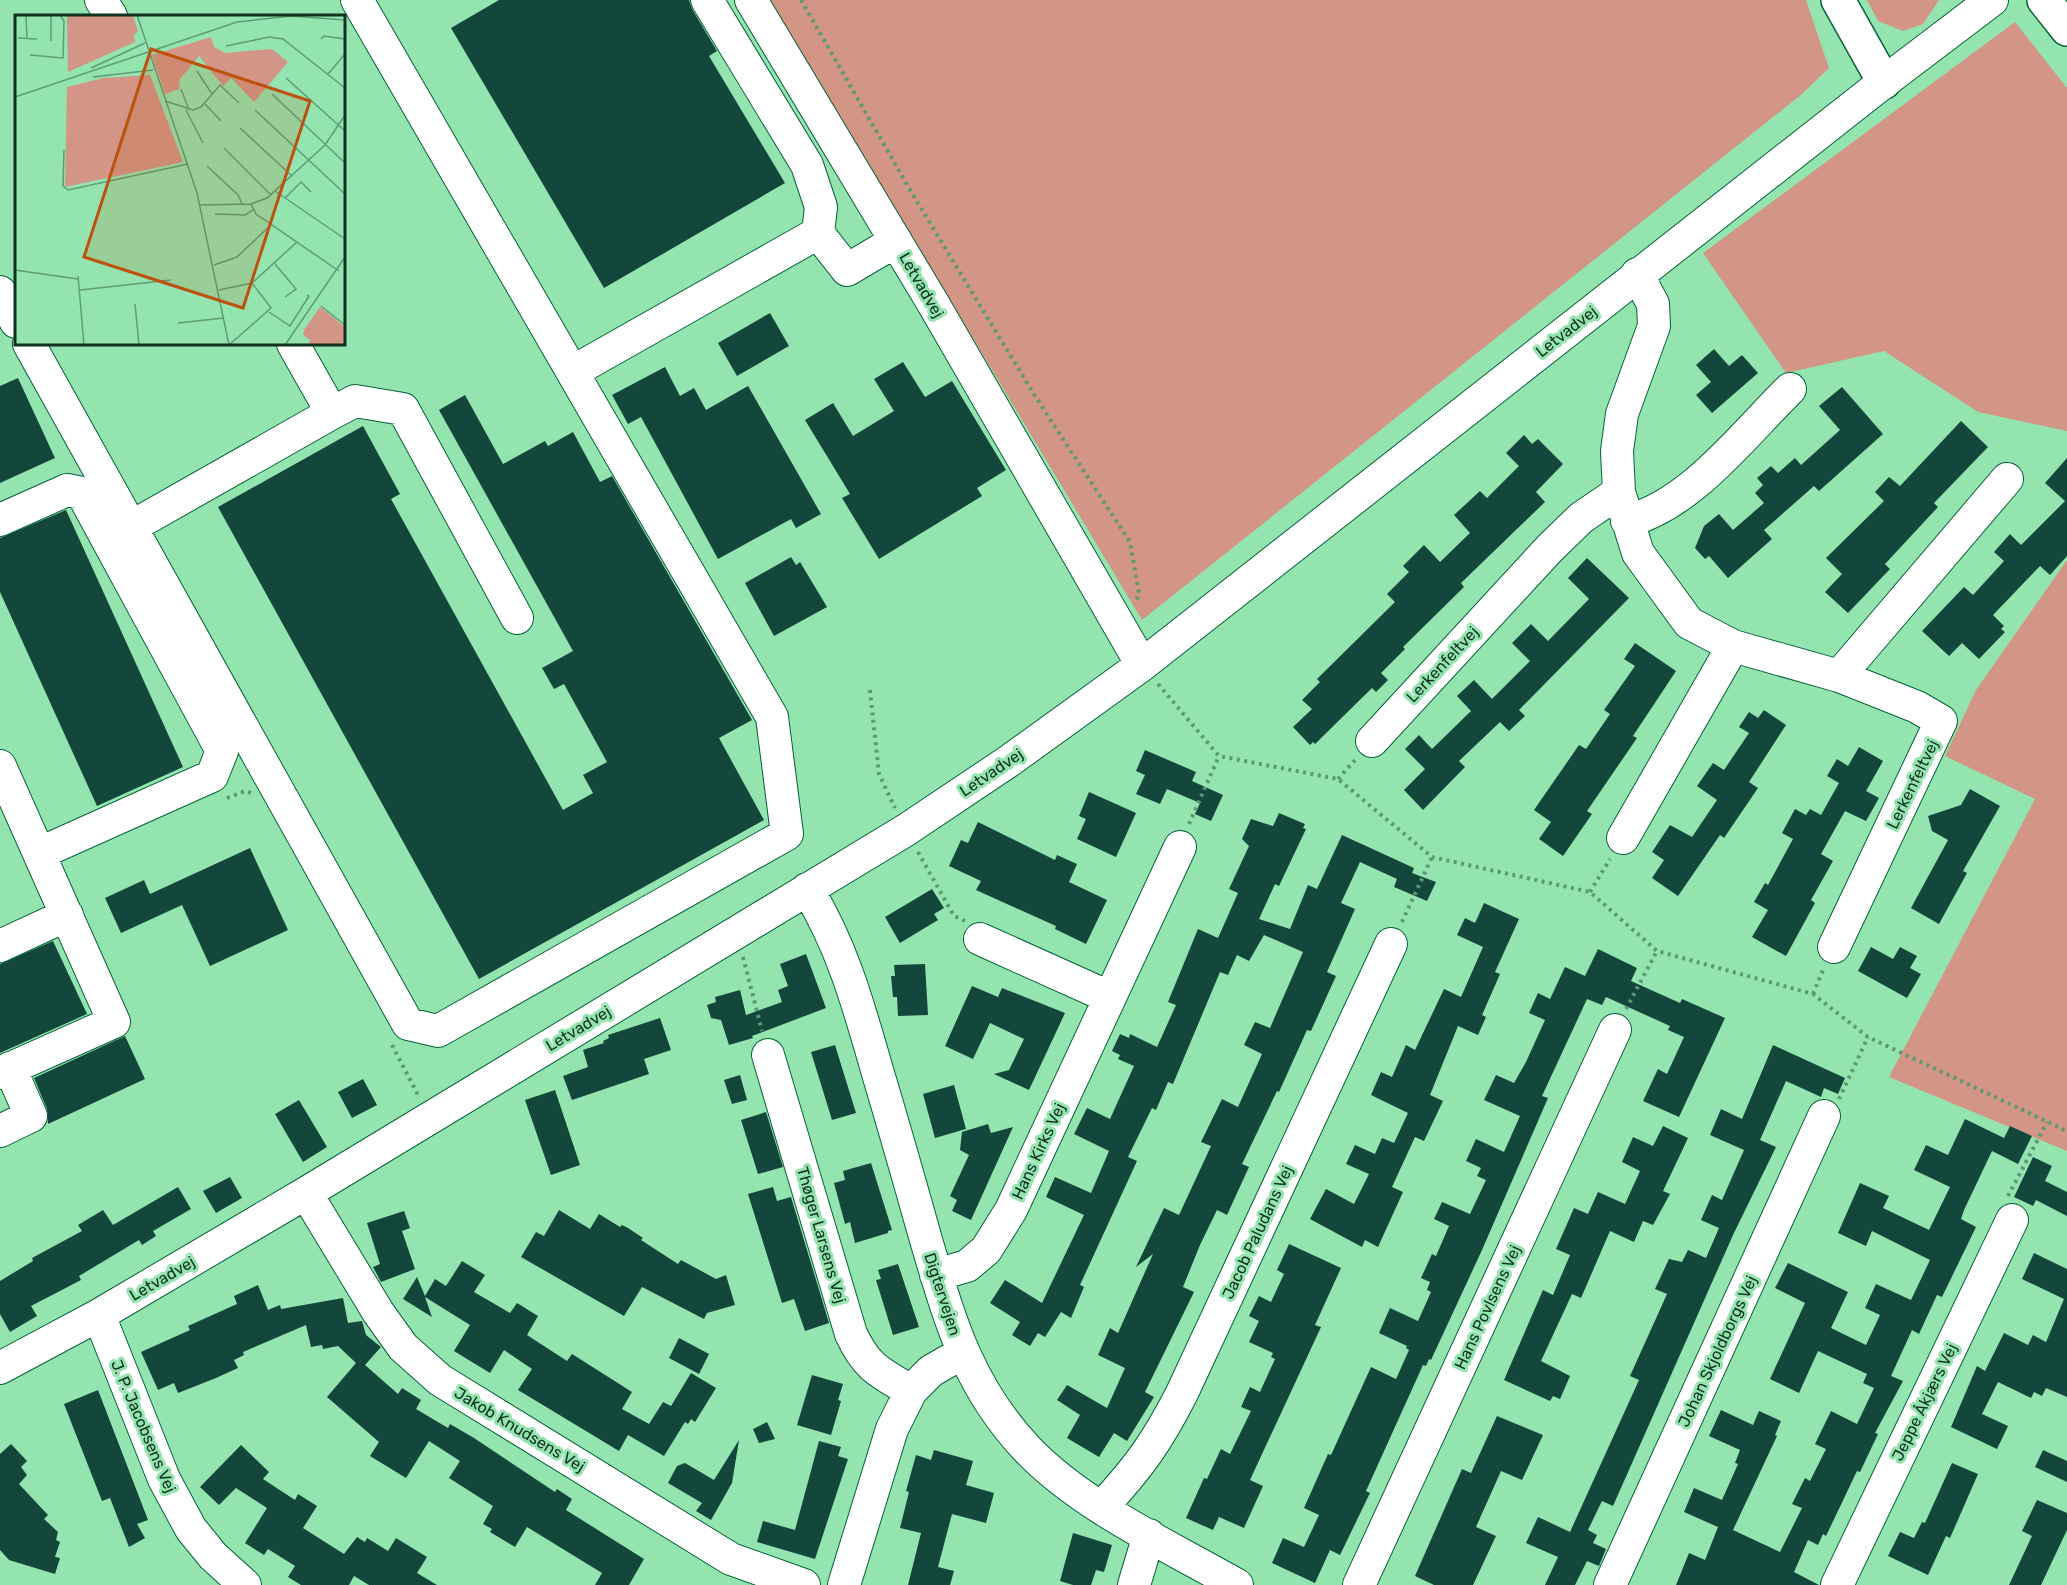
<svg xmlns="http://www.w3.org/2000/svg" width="2067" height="1585" font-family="Rubik,sans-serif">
	<rect width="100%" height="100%" fill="#94e4b0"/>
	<path fill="#d39585" d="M770,0H1806L1829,68L1802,94L1142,620Z
		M1867,0H1939L1923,24L1903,31L1878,21Z
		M2015,22L2067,88V431L1978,412L1884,351L1786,373L1703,253Z
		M2067,560V1151L1889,1077L2035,799L1945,756L1976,690Z"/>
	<path fill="#14473b" d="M499,0H689L692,9L717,51L709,56L785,183L604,288L451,28Z
		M770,313L789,346L737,376L718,343Z
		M1714,349L1729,366L1742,355L1758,373L1712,413L1696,395L1711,382L1696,365Z
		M903,362L925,397L952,381L1006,470L977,488L982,496L879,559L842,498L850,494L805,420L833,403L853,436L894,411L874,379Z
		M665,367L680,396L694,388L706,410L748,386L821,514L796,528L791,519L718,559L641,417L628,424L612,395Z
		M18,378L55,458L0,483V386Z
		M1842,387L1883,434L1819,491L1814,486L1764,530L1772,539L1728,578L1709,556L1705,559L1695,548L1704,526L1719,514L1733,530L1764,503L1755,493L1763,485L1757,478L1771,466L1778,473L1795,458L1801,465L1840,430L1819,406Z
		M465,395L503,464L545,441L548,446L573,432L600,482L612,476L752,720L719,738L764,820L479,979L218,507L363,426L400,494L391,499L563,810L593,793L583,775L607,762L564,684L554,689L542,668L573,651L439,410Z
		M1961,421L1988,447L1934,503L1938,507L1885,564L1890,569L1848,613L1825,592L1842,574L1826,558L1884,501L1875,492L1889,477L1900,486Z
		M1524,435L1532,444L1538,439L1563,464L1536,492L1545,502L1461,583L1464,587L1403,647L1405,649L1381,673L1388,680L1376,692L1372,688L1315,744L1313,742L1310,745L1293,727L1312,709L1302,700L1320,682L1317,679L1395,602L1387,594L1409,572L1403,566L1424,545L1440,562L1470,533L1454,515L1480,491L1487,498L1519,466L1506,453Z
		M2067,458V556L2050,575L2040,566L1993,615L2004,626L2001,629L2005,632L1979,659L1962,643L1949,656L1922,631L1964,587L1973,595L2004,561L1994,552L2010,534L2021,545L2065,501L2045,483Z
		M66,510L183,767L97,806L0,592V538Z
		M791,557L796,565L800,562L827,607L774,636L745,583Z
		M1587,558L1629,598L1519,710L1525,716L1509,731L1500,722L1459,761L1465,767L1423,810L1404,790L1425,769L1405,749L1419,735L1432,749L1471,711L1457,696L1474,680L1492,699L1530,661L1512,643L1531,624L1548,641L1589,599L1568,578Z
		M1635,643L1676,671L1633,736L1637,738L1587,811L1592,814L1563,856L1539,839L1551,822L1534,810L1579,745L1586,749L1610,714L1604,710L1635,666L1624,659Z
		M1764,710L1786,725L1749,782L1758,788L1724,838L1720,835L1678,896L1652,878L1664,860L1652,852L1670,825L1692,837L1717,800L1697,786L1713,763L1724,770L1749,733L1739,727L1749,712L1758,718Z
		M1859,747L1883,761L1866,791L1879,798L1866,821L1845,811L1821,854L1833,861L1811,900L1815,903L1786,956L1752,937L1768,910L1754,902L1765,883L1768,885L1793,839L1782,833L1795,809L1806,815L1810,809L1821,815L1839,783L1827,776L1837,759L1848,766Z
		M1145,750L1196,772L1192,781L1223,795L1211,821L1195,814L1200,803L1167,789L1160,804L1136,794L1145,775L1136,771Z
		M1970,789L2000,806L1963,871L1967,873L1939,924L1911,908L1948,840L1932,831L1928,816L1961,805Z
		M1089,792L1136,813L1116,857L1077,839L1086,819L1079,816Z
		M1279,813L1305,824L1303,828L1306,829L1279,886L1275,884L1259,919L1290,929L1308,885L1317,889L1342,835L1414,868L1412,873L1436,882L1427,901L1394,887L1397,879L1360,862L1341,903L1355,909L1327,972L1336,976L1311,1031L1307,1030L1279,1092L1277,1091L1242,1164L1249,1167L1227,1215L1217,1210L1200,1245L1183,1287L1194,1292L1145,1392L1154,1397L1127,1441L1114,1433L1099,1457L1067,1438L1080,1415L1057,1400L1067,1385L1107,1408L1125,1368L1098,1355L1110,1328L1118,1333L1153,1254L1136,1267L1164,1208L1179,1215L1211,1146L1201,1142L1222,1099L1238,1107L1262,1054L1244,1045L1255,1022L1270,1028L1303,952L1264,935L1249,961L1237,955L1228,975L1220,972L1173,1084L1168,1082L1156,1110L1152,1108L1128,1157L1137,1161L1080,1285L1084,1287L1071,1318L1061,1312L1045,1337L1038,1333L1030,1346L1012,1335L1020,1322L990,1303L1005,1280L1042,1303L1084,1215L1046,1197L1055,1177L1091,1193L1109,1151L1074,1134L1087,1108L1110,1119L1134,1066L1118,1059L1120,1055L1112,1051L1120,1034L1129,1038L1130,1034L1157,1047L1176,1005L1168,1002L1198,929L1218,938L1238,893L1229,889L1249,846L1242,839L1251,819L1273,826Z
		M978,822L1055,860L1057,855L1077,864L1069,882L1107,900L1086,944L1055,929L1056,926L976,890L981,881L949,866L961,840L968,843Z
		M250,848L288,930L210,966L182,905L121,933L105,898L144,880L150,894Z
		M932,889L944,908L934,914L938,920L900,943L885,917Z
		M1484,903L1519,919L1495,972L1500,974L1482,1015L1486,1017L1478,1035L1458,1026L1430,1095L1443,1101L1424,1141L1415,1137L1392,1187L1403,1192L1378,1247L1365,1240L1362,1247L1310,1219L1326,1189L1354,1204L1369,1174L1346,1164L1355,1145L1375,1154L1382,1138L1394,1143L1408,1113L1371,1095L1381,1072L1392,1077L1406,1045L1415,1050L1444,989L1461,997L1483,947L1457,935L1465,918L1475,923Z
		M53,941L87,1014L0,1053V964Z
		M1871,947L1893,959L1900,947L1917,956L1910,968L1921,974L1907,998L1858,971Z
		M1598,949L1637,968L1631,981L1680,1003L1682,999L1725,1018L1679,1117L1643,1101L1658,1069L1667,1074L1684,1037L1668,1030L1670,1026L1606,997L1602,1005L1587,999L1542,1096L1548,1098L1482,1250L1431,1360L1429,1359L1426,1366L1423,1365L1366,1491L1370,1493L1340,1555L1330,1550L1315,1583L1272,1563L1283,1538L1304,1547L1319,1515L1304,1508L1328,1454L1331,1455L1371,1367L1396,1379L1409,1350L1406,1348L1407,1346L1379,1333L1390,1308L1418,1321L1431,1292L1427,1290L1430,1282L1421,1278L1432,1254L1436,1256L1449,1226L1434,1219L1442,1202L1470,1214L1486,1180L1477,1176L1481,1168L1466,1161L1476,1139L1504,1152L1520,1116L1484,1100L1496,1075L1514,1083L1526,1062L1545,1020L1529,1013L1538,993L1550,999L1565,967L1585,976Z
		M806,954L826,1008L752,1036L753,1038L729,1045L721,1020L711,1018L707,1005L716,1002L715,997L740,990L746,1015L782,1002L778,990L788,986L780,964Z
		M925,964L928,1015L898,1016L897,997H893L891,976H895L894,965Z
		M972,986L998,997L1002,988L1065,1013L1029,1090L994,1074L1009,1070L1024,1039L990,1023L973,1059L945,1046Z
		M660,1018L671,1050L644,1059L649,1074L572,1100L563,1076L588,1067L583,1050L604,1043L603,1041L609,1038L608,1035Z
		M125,1036L145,1079L48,1124L47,1109L34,1078Z
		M835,1045L856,1113L832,1120L811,1052Z
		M1773,1045L1845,1078L1838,1094L1824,1088L1821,1097L1786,1081L1760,1140L1776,1147L1733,1235L1613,1506L1602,1501L1588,1530L1597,1535L1593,1543L1606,1549L1599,1566L1587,1561L1575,1585H1545L1558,1557L1526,1543L1538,1517L1570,1532L1639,1380L1630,1376L1667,1294L1655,1289L1669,1259L1682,1262L1688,1250L1706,1258L1719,1228L1701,1220L1712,1195L1722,1200L1744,1150L1710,1135L1721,1109L1742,1119Z
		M740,1075L747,1100L732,1104L724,1080Z
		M363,1079L377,1105L352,1118L338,1092Z
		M954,1085L966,1129L935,1138L923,1094Z
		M555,1090L580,1165L551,1175L525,1100Z
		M299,1100L327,1147L303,1162L275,1114Z
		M766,1112L783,1167L758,1174L741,1120Z
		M1965,1119L2004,1138L2010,1126L2032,1136L2018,1164L1992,1151L1964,1210L1961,1219L1976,1227L1942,1297L1937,1295L1919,1334L1912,1330L1891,1376L1903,1381L1875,1433L1878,1434L1860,1472L1857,1471L1826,1536L1823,1534L1818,1545L1808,1540L1794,1572L1819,1585H1676L1689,1553L1705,1560L1718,1527L1684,1512L1694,1488L1722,1500L1738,1464L1735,1463L1740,1450L1709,1436L1721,1410L1753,1425L1759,1411L1781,1421L1775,1435L1777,1436L1733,1530L1780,1552L1802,1508L1792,1504L1805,1478L1810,1481L1826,1449L1815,1444L1831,1411L1857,1424L1874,1388L1863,1383L1867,1374L1818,1351L1799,1393L1770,1379L1805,1303L1775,1288L1788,1263L1848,1292L1831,1328L1866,1345L1880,1315L1865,1308L1876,1284L1911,1300L1930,1260L1872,1231L1866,1246L1838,1233L1860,1183L1889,1196L1883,1208L1929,1230L1950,1187L1914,1170L1926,1145L1948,1155Z
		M988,1124L991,1133L1013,1127L971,1220L952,1211L957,1200L950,1196L969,1155L960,1150L962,1132Z
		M1663,1126L1688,1138L1663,1191L1670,1194L1653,1225L1643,1221L1634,1242L1610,1231L1581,1298L1572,1294L1541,1361L1570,1376L1560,1399L1553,1396L1550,1401L1504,1380L1543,1290L1553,1295L1570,1255L1556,1249L1574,1208L1588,1214L1598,1192L1625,1204L1640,1171L1622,1162L1633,1137L1653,1146Z
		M2033,1157L2052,1166L2045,1181L2067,1192V1216L2036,1200L2033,1206L2014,1197Z
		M871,1163L892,1230L888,1231V1233L855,1243L850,1222L845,1224L834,1183L845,1180L843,1171Z
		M230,1177L242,1198L216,1213L203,1191Z
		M178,1187L191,1209L153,1231L156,1236L142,1245L139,1240L79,1276L81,1280L31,1306L37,1316L10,1332L0,1314V1281L33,1261L32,1258L82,1231L78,1225L103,1210L113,1225Z
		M773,1187L777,1201L791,1197L829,1323L805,1331L794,1299L782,1303L748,1194Z
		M559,1210L590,1229L599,1214L620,1227L622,1225L628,1228L643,1238L641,1240L678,1264L681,1260L716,1279L726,1275L735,1305L707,1313L704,1319L642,1287L624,1316L521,1257L536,1232L544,1236Z
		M404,1211L410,1228L402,1231L415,1269L381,1282L373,1267L380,1264L367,1223Z
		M1289,1244L1341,1268L1315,1325L1321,1327L1250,1480L1263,1486L1244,1528L1219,1517L1213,1530L1186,1518L1204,1478L1207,1479L1221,1449L1230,1454L1251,1411L1241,1407L1250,1387L1260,1392L1275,1359L1271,1357L1273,1353L1249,1342L1259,1321L1249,1316L1259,1296L1271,1302L1284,1274L1277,1270Z
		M2034,1253L2067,1269V1397L2046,1388L2042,1396L2034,1392L2031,1398L1998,1382L1982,1414L2008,1426L1997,1449L1951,1427L1977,1366L1985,1371L2004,1333L2028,1345L2033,1335L2046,1342L2064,1299L2022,1279Z
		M462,1261L485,1275L474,1292L510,1313L517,1303L538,1316L527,1335L567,1361L572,1354L632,1392L622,1409L649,1424L663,1402L671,1406L691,1373L716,1388L695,1422L691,1419L688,1424L685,1422L664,1456L628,1435L619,1451L518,1390L532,1369L504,1350L490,1373L454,1351L470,1325L425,1297L432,1317L403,1299L417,1277L425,1296L435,1279L446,1286Z
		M898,1264L919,1327L893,1335L876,1280L881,1279L878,1270Z
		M258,1285L268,1310L280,1305L281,1309L343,1298L348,1323L362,1321L366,1335L381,1347L365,1365L398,1394L402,1388L421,1400L416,1409L448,1428L450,1424L474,1438L555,1492L557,1489L572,1499L566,1510L644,1559L629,1585H595L602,1573L527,1527L515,1547L490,1532L492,1529L483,1524L493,1506L449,1478L460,1461L429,1441L406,1478L370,1456L379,1442L327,1397L356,1363L338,1346L323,1349L322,1345L311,1347L306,1325L243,1352L244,1355L234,1360L238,1368L216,1378L178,1393L174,1383L158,1390L141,1352L190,1330L188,1326L237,1304L234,1296Z
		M679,1338L709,1354L699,1374L669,1358Z
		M812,1375L843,1384L838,1400L841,1401L831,1435L797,1425Z
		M98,1390L148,1520L137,1524L145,1538L129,1547L110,1498L102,1501L64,1404Z
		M1497,1416L1543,1435L1522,1480L1501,1471L1476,1527L1496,1536L1473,1585H1434L1415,1576L1462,1469L1471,1473Z
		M767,1422L775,1439L759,1443L753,1429Z
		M739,1440L732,1483L711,1520L696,1511L702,1503L668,1483L677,1466L685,1463L714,1480Z
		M819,1441L841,1447L838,1456L848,1459L815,1559L757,1542L763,1521L795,1530Z
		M11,1444L27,1461L21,1467L27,1475L19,1484L48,1515L44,1519L58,1532L56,1540L60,1542L55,1557L60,1558L55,1574L9,1560L0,1550V1454Z
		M241,1445L269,1472L263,1479L295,1500L298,1494L317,1506L303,1528L344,1554L357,1537L365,1542L367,1538L388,1551L396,1538L427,1557L417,1573L437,1585H369L354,1576L349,1585H301L288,1577L295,1566L268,1549L264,1555L245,1543L267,1508L236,1488L219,1505L200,1487Z
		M934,1450L973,1461L966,1485L994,1493L986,1523L952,1514L938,1567L954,1571L950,1585H908L921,1533L900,1528L909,1492L906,1491L916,1455L931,1460Z
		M2043,1450L2067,1461V1482L2035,1467Z
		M1952,1463L1978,1474L1950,1538L1946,1536L1928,1575L1888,1556L1900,1532L1914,1538L1922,1522L1925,1523Z
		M2037,1500L2067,1513V1530L2041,1585H2009L2032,1536L2022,1531Z
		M1073,1533L1112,1545L1104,1572L1096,1570L1091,1585H1073L1060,1581Z"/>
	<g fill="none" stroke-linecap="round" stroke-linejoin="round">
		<g stroke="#046336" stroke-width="34">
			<path id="minor" d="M101,0L111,16
				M751,0L934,305L1142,665
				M818,233L847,270L896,241
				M1637,274L1653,304L1654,326L1622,414L1617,451L1619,492L1638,553L1689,623L1733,646L1839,676L1917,707L1941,721L1834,947
				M0,292L16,322
				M29,344L408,1024L438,1031L787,834L772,717L357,0
				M574,371L818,233L821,207L807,165L707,0
				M332,413L355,401L403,409L517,618
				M0,520L67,490L82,493L222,751L212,776L40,853
				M1627,521C1691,505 1744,434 1790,389
				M131,527L332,413L293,344
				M1839,676L2007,479
				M1372,741L1550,548L1581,518L1619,492
				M0,766L114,1022L0,1073
				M1623,838L1733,646
				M807,889C842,945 859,1007 877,1070C894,1127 910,1183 926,1240C950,1321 968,1387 1028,1450C1083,1507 1169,1546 1237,1585
				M980,939L1109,997
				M0,946L67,915
				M768,1055L851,1334C867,1368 879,1372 911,1391
				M0,1131L31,1116L10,1068
				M306,1193L378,1312L403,1347L440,1380L731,1559L804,1585
				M936,1275L967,1266L986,1250L1011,1210L1180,847
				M99,1315L164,1479L191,1529L213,1556L245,1585
				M0,1368L99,1315L306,1193L906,830L1009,761L1142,665L1884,82L1992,0
				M1102,1507C1139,1467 1157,1442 1182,1393L1391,944
				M844,1585L892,1429L911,1391L931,1371L962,1353
				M1134,1585L1149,1535
				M1359,1585L1615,1030
				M1610,1585L1824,1116
				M1837,1585L2012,1220"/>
		</g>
		<g stroke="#046336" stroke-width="36">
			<path id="highway" d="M1838,0L1884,82
				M2044,0L2067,29"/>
		</g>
		<path stroke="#5c9872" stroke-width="4" stroke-dasharray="3 4.5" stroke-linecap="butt" d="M801,0L913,195L1035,396L1130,542L1139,594L1135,604
			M1158,684L1219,756L1338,779L1432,857L1590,892L1657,951L1813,994L1868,1037L2067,1131
			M870,690L879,774L895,808
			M1338,779L1356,759
			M227,798L245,791L251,793
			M1189,824L1219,756
			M918,852L954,916L965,921
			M1590,892L1610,859
			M1402,922L1432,857
			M743,957L762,1031
			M1813,994L1823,970
			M1626,1009L1657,951
			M392,1045L419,1097
			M1839,1099L1868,1037
			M2008,1196L2047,1122"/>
		<use href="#minor" stroke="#fff" stroke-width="32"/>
		<use href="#highway" stroke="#fff" stroke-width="33"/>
	</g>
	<g text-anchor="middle" stroke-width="6" stroke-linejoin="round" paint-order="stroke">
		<g font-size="16" fill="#10311d" stroke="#94e4b0">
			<text transform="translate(922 285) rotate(60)" y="6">Letvadvej</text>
			<text transform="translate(1566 331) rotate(-38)" y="6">Letvadvej</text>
			<text transform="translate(1442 664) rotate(-47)" y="6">Lerkenfeltvej</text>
			<text transform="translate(991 772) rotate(-34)" y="6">Letvadvej</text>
			<text transform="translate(1912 784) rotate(-64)" y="6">Lerkenfeltvej</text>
			<text transform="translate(578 1028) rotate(-31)" y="6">Letvadvej</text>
			<text transform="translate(1038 1151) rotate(-65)" y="6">Hans Kirks Vej</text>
			<text transform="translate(1257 1232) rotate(-65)" y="6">Jacob Paludans Vej</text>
			<text transform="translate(822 1235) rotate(74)" y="6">Thøger Larsens Vej</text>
			<text transform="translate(162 1278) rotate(-30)" y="6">Letvadvej</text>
			<text transform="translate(943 1294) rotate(72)" y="6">Digtervejen</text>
			<text transform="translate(1487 1307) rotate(-65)" y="6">Hans Povlsens Vej</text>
			<text transform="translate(1717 1351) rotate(-65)" y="6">Johan Skjoldborgs Vej</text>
			<text transform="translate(1924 1402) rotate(-64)" y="6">Jeppe Åkjærs Vej</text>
			<text transform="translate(144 1426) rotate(67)" y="6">J. P. Jacobsens Vej</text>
			<text transform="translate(520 1429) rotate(31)" y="6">Jakob Knudsens Vej</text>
		</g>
	</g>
	<g transform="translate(15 15)">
		<rect width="330" height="330" fill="#94e4b0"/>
		<path d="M52,0H118L123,17L119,19L120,27L53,57ZM196,22L199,32L210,38L257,34L273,47L239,87L216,63L208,71L184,41L165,64L164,74L150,79L137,40ZM135,60L168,147L50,172L52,72L88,63ZM305,292L330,312V330H293L295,325L288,320L289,315Z" fill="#d39585"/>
		<path fill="none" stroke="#5f9c75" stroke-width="1.5" d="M11,0L12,23M122,0L182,178L214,330M36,1V26M3,23L22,24M306,24L309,21L330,24M211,31L254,22L268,24L330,73M15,40L48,43L49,6L45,0M76,53L130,28M182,56L197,79M313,59L330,39M78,62L138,55M271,63L330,116M166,74L174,95M257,79L330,148M0,82L222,7L276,1L330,5M150,86L178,95L186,92L205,70L224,88M190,89L206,106M171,95L188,128M240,95L330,179M225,113L277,161M209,133L256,180M49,135L48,171L53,175L173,149M192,151L223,180L227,189M260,176L330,224M270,183L286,167L296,177M236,189L241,199L324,256M184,190L236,189L252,183L310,130L330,100M200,199L230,200L238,195M260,249L281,274L270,282M199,250L222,242L257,209M0,255L63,264M63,261L69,330M65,275L156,265M204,275L237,268L282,227M120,289L124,330M306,291L330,310M254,297L275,311L294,281L292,280M163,308L209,303M214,330L256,293L237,268M270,330L330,242"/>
		<path fill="#bd510f" fill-opacity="0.15" stroke="#bd510f" stroke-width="3" d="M136,34L295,86L228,293L69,242Z"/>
		<rect width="330" height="330" fill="none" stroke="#10311d" stroke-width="3"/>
	</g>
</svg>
